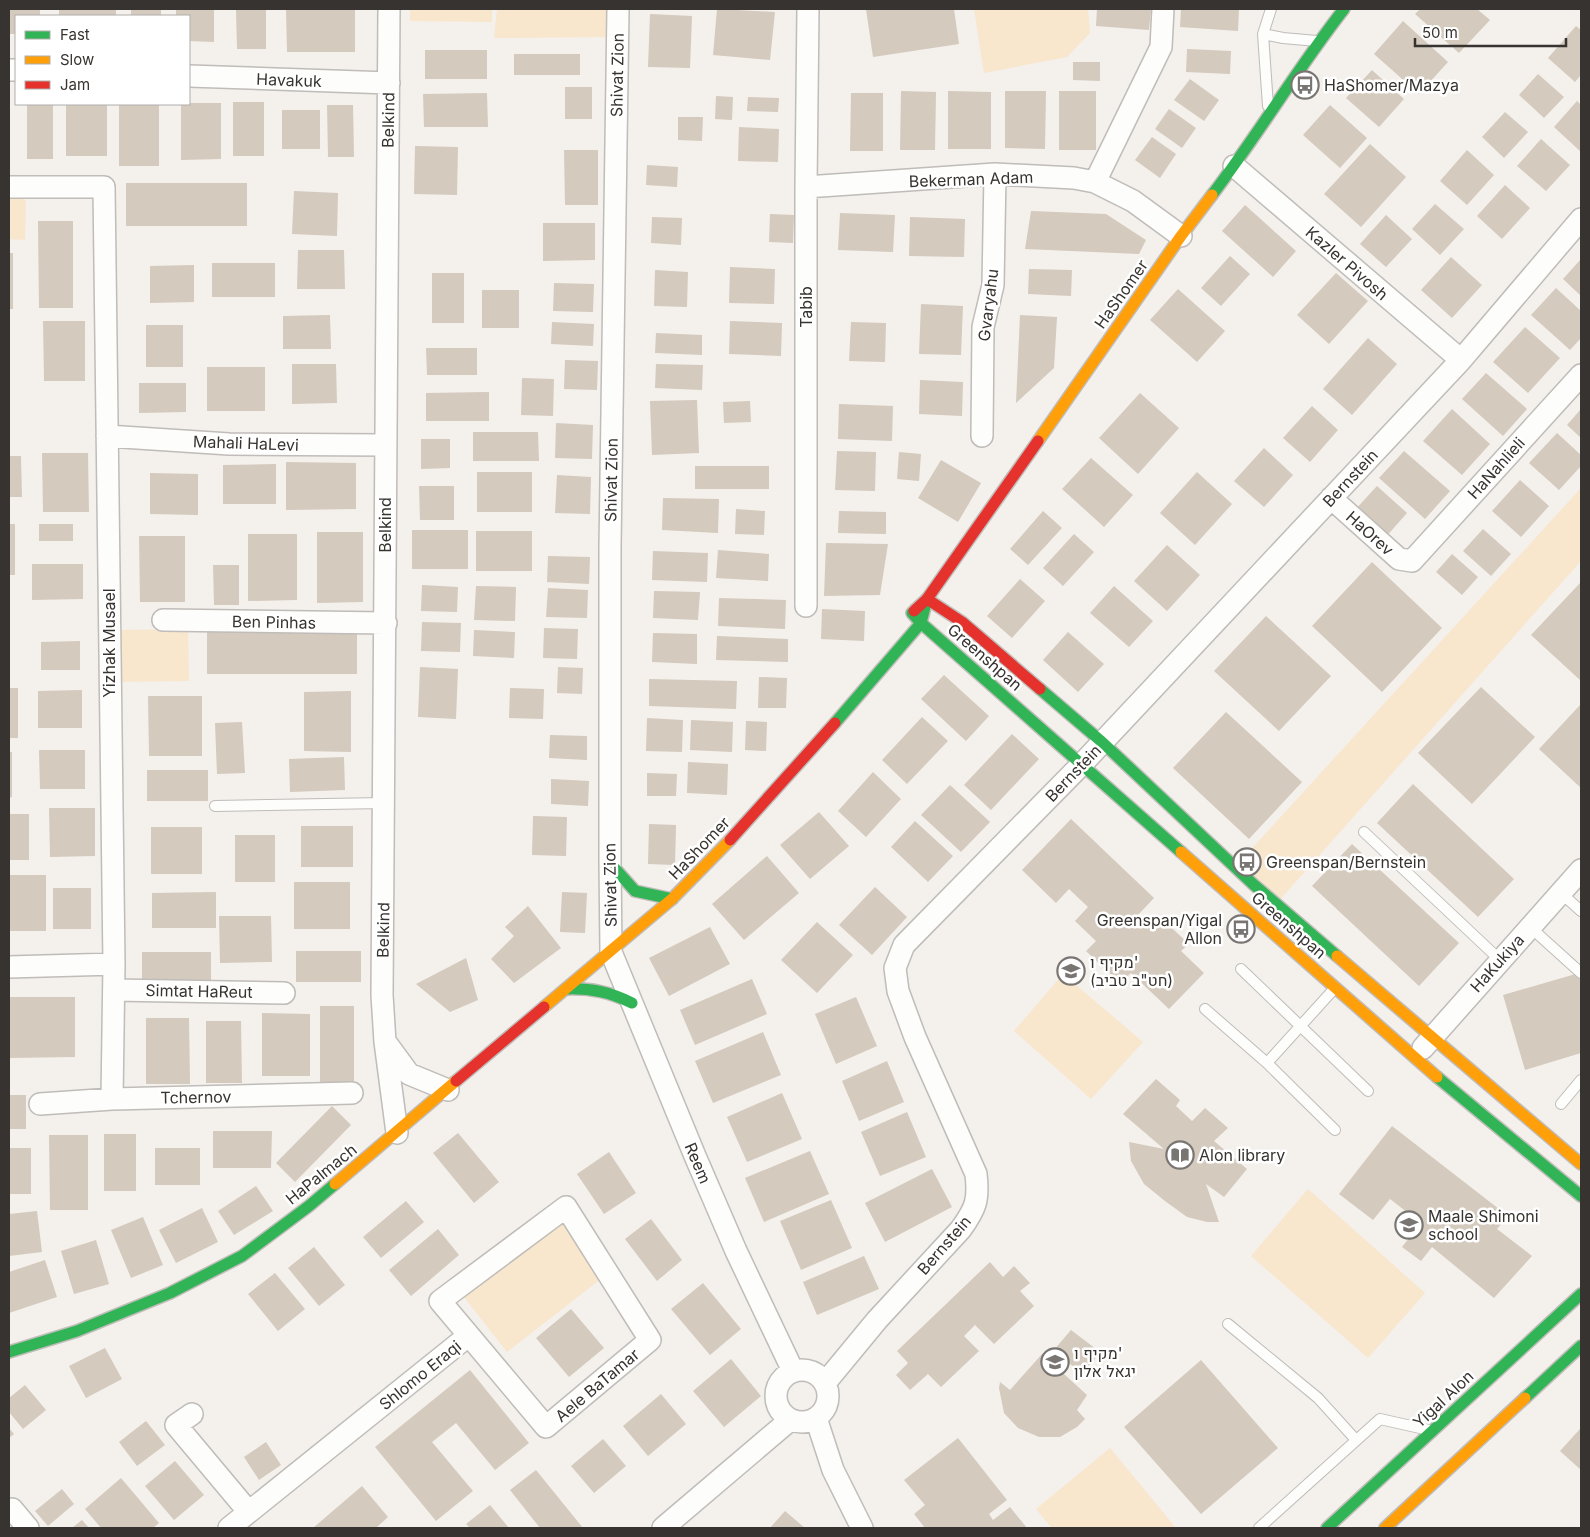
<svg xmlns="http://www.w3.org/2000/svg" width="1590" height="1537" font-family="Inter,Heebo,sans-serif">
	<rect width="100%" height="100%" fill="#f4f0ec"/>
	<path fill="#f8e6cd" d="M410,9H492V22L410,21Z
		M497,9H606V37L494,38Z
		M974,9H1088L1090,33L1067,57L984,73Z
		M9,193H21L26,202L25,240L9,239Z
		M1581,488V561L1276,904L1235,867Z
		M188,629L189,681L119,682L118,630Z
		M1063,974L1143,1042L1091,1099L1014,1031Z
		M1308,1189L1425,1293L1368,1358L1251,1256Z
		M565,1222L602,1278L507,1352L464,1297Z
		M1110,1448L1176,1528H1052L1036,1509Z"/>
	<path fill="#d4cabd" d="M9,9H40V16H16V34H9Z
		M59,9H116V16H59Z
		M131,9H161V16H131Z
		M176,9H214V42L189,41V16H176Z
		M236,9H266V49H237Z
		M286,9H355V52H287Z
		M717,9L775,12L770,60L713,55Z
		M866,9H954L959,44L873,57Z
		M1097,9H1151L1149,30L1096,26Z
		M1181,9H1239L1238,31L1180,27Z
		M1420,9H1477L1490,20L1459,53L1415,14Z
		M650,14L692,16L690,68L648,67Z
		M1403,21L1448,62L1419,94L1374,54Z
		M1576,26L1581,30V75L1575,82L1548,58Z
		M1187,49L1231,51L1230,74L1186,72Z
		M425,50H487V79H425Z
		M514,54H580V75H514Z
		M1073,62H1100V81L1073,80Z
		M1372,70L1404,99L1379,127L1346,98Z
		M1538,74L1564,97L1544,118L1519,95Z
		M1190,79L1219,100L1204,121L1174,100Z
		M565,87H592V119H565Z
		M901,91L936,92L935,150H900Z
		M948,91L991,92V149H948Z
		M1005,91H1046L1045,149L1005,148Z
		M1059,91H1096V150H1059Z
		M487,93L488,127H424L423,94Z
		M851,93H883V151H850Z
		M716,96L733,97L732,120L715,119Z
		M748,97L779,98L778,112L747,111Z
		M1577,101L1581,105V152L1554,127Z
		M233,102H264V156H233Z
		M189,103H221V159L181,160V104Z
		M27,104H53V159H27Z
		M66,104H107V156H66Z
		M119,104H159V166H119Z
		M327,105H353L354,157H328Z
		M1330,105L1367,138L1340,168L1303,135Z
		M1169,109L1196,128L1182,148L1155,129Z
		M282,110H320V149H282Z
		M1505,112L1528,132L1504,158L1482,137Z
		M678,117H703L702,141L678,140Z
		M739,127L779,129L778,162L738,161Z
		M1152,137L1176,154L1160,178L1135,160Z
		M1541,139L1570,165L1546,191L1517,166Z
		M1370,144L1406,177L1361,227L1324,194Z
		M415,146L458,147L457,195L414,194Z
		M564,150H598V205H565Z
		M1467,150L1494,175L1467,205L1440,181Z
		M647,165L678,167L677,187L646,185Z
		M126,183H247V226H126Z
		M1505,185L1530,208L1502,239L1477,216Z
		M294,191L338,193L337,236L292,234Z
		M1435,204L1464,229L1440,255L1412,229Z
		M1245,205L1296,251L1273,277L1222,231Z
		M1031,211L1106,214L1146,240L1139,254L1025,249Z
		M840,213L895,215L893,252L838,250Z
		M770,214L794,215L793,243L769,242Z
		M1386,215L1412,239L1386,267L1360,244Z
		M652,217L682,218L681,245L651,243Z
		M910,217L965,219L964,257L909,256Z
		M38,221H73V308H39Z
		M543,223H595V260L543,261Z
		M298,250H344L345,289H297Z
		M9,253H13V309H9Z
		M1230,256L1250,274L1221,306L1201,288Z
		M1451,257L1482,285L1452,318L1421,290Z
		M1581,259V296L1563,279Z
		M212,263H275V297H212Z
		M194,265V302L150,303V266Z
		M730,267L775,269L774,304L729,303Z
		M1029,269L1072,270L1071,296L1028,294Z
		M655,270L688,272L687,307L654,306Z
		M432,273H464V323H432Z
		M1336,273L1368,301L1329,344L1297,315Z
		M554,283L594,284L593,312L553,311Z
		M1556,288L1581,311V338L1570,350L1531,315Z
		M1178,289L1225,331L1197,362L1150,320Z
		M482,290H519V328H482Z
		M921,304L963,306L961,355L919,354Z
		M330,315L331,349H283V316Z
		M1020,315L1057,317L1054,368L1016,403Z
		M43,321H85V381H44Z
		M730,321L782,323L781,356L729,354Z
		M552,322L594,324L593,346L551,344Z
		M851,322L886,323L885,362L849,361Z
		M146,325H183V367H146Z
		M1525,327L1560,358L1528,393L1493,362Z
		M656,333L702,335V355L655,353Z
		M1368,338L1397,364L1352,415L1323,389Z
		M426,348H477V375H427Z
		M565,360L598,361L597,390L564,389Z
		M292,364H336L337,403L292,404Z
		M656,364L703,365L702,390L655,388Z
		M207,367H265V411H207Z
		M1486,373L1527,409L1503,436L1462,399Z
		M522,378L554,379L553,416L521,415Z
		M920,380L963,382L962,416L919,414Z
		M139,383H186V412L139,413Z
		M489,392V421H426V393Z
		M1140,393L1179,428L1138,474L1099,438Z
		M697,400L699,453L652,455L650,401Z
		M750,401L751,422L724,423L723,402Z
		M839,404L893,406L892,441L838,439Z
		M1312,406L1338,430L1310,462L1283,438Z
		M1452,409L1490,444L1462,475L1423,441Z
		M1581,409V438L1567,425Z
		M556,423L593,425L592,459L555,458Z
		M473,432H538L539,461H473Z
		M1557,433L1581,455V466L1559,490L1529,463Z
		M421,439H450V468L421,469Z
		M1264,448L1293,475L1264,507L1234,481Z
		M837,451L876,452L875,491L835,490Z
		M1404,451L1450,491L1425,519L1379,478Z
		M899,452L921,454L919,481L897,479Z
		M42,453H88L89,512H43Z
		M9,456H21L22,497H9Z
		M1091,458L1133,495L1104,527L1062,489Z
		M941,460L981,483L958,522L918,498Z
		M286,462L356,463V509L286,510Z
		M276,464V504H223V465Z
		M695,466H769V489H695Z
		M477,472H532V512H477Z
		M1197,472L1232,504L1195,545L1160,513Z
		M150,473L198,474V515L150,514Z
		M557,475L591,477L590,514L555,513Z
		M1520,480L1549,506L1521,537L1492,511Z
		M419,486H454V520H420Z
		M1377,486L1407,513L1384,539L1354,511Z
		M663,498L719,499L718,533L662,530Z
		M736,509L765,511L764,535L735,534Z
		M839,511L886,512V534L838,533Z
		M1043,511L1062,528L1028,565L1010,549Z
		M9,524H15V575H9Z
		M39,524H73V541H39Z
		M1483,529L1511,554L1491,576L1463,551Z
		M412,530H468V569H412Z
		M476,531H532V571H476Z
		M317,532H363V602L317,603Z
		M248,534H297V600L248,601Z
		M1074,534L1094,552L1063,586L1043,568Z
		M139,536H185V602H140Z
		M826,543L888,544L880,595L824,596Z
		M1167,545L1200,575L1167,611L1134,581Z
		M718,550L769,554L768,581L716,578Z
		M653,551L708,553L707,582L652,580Z
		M1452,554L1478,577L1462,595L1436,572Z
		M548,556L590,557L589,584L547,582Z
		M1372,562L1442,628L1382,692L1312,626Z
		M32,564H83V599L32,600Z
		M213,565H239V605H214Z
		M1020,579L1045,601L1012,638L987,616Z
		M1581,582V678L1580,680L1531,635Z
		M422,585L458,587L457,612L421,611Z
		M476,586L516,587L515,621L474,620Z
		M1114,586L1153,621L1129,647L1090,613Z
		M548,588L588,590L587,618L546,617Z
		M654,591L700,592L698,620L653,618Z
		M719,598L786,600L785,629L718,626Z
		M822,609L865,611L864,641L821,639Z
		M1266,616L1331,676L1279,731L1214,671Z
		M422,622L461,623L460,652L421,651Z
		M544,628L578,629L577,659L543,658Z
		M207,630H357V674H207Z
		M474,630L515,632L514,658L473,656Z
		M1068,632L1104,664L1078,692L1043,660Z
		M653,633L697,634V664L652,662Z
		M717,636L788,639V662L716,660Z
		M80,641V670H41V642Z
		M420,667L458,669L456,719L418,717Z
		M558,667L583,668L582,694L557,693Z
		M944,675L989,716L966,741L921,699Z
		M759,677L787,678L786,708H758Z
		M649,679L737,681L736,709L649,706Z
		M1481,687L1535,737L1472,804L1418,753Z
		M9,688H18V738H9Z
		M510,688L544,689L543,719L509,718Z
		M82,690V728H38V691Z
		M351,691V752L304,751V692Z
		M148,696H202V756H149Z
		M1581,704V788L1539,749Z
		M1226,712L1302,782L1249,839L1173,768Z
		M922,717L948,741L907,784L882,760Z
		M647,718L683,720L682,752L646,751Z
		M691,720L733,722L732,752L690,750Z
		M746,721L767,722L766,751L745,750Z
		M242,722L245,773L217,774L215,723Z
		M1012,734L1039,759L991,810L964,785Z
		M550,735L587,736V760L549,758Z
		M39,750H85V789H40Z
		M9,752H12V797L9,798Z
		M344,757L345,790L290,792L289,759Z
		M688,762L728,764L727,795L687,793Z
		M147,770H208V801H147Z
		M873,772L901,799L866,837L838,811Z
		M647,773L677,774L676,796H647Z
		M551,779L589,781L588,806L551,804Z
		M1413,784L1514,879L1478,917L1377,823Z
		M950,785L990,822L961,852L921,815Z
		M49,808H95V856L50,857Z
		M819,812L849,846L810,879L780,845Z
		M9,814H29V860H9Z
		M533,816L567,817L566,856L532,855Z
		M1071,819L1154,898L1137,916L1151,929L1161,918L1189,944L1181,951L1204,973L1169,1009L1131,973L1120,983L1086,951L1096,941L1075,921L1088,907L1069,889L1056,903L1022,870Z
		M915,821L953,856L928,882L891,847Z
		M649,824L676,825L675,865L648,864Z
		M301,826H353V867H301Z
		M151,827H202V874H151Z
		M235,835H275V882H235Z
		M1352,844L1459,943L1419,986L1312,886Z
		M767,856L799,893L744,940L712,904Z
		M9,875H46V931H9Z
		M294,882H350V929H294Z
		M875,887L907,917L872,955L839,925Z
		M53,888H91V929H53Z
		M216,892V928H152V893Z
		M562,892L587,893L585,933L560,932Z
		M528,906L561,948L514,983L491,959L514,936L505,927Z
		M219,916H271L272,962L220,963Z
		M817,922L853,955L817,993L781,960Z
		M710,927L730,964L669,996L649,958Z
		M296,951H361V982H296Z
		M142,952H211V985H142Z
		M466,958L478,1000L450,1012L416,984Z
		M1579,973L1581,981V1053L1525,1070L1503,995Z
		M752,979L767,1014L695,1045L680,1010Z
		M9,997H75V1057L9,1058Z
		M856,997L877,1046L836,1064L815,1014Z
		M320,1006H354V1082H320Z
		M262,1013L310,1014V1076H262Z
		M146,1018H189L190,1084H146Z
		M206,1021H241L242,1083H206Z
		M763,1032L781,1075L713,1103L695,1061Z
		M887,1061L904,1102L859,1121L842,1081Z
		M1156,1079L1180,1100L1176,1106L1192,1121L1205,1108L1228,1128L1214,1141L1247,1169L1224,1197L1206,1184L1219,1222H1207L1187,1217L1165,1201L1144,1184L1131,1161L1129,1142L1164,1149L1123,1114Z
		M782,1093L802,1139L747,1162L727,1117Z
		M9,1095H26V1129H9Z
		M332,1106L351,1125L295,1182L276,1163Z
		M907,1112L926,1157L880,1176L861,1132Z
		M1392,1126L1508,1216L1497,1229L1532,1256L1494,1298L1432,1247L1421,1261L1402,1247L1421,1223L1390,1199L1373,1220L1339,1194Z
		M213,1131H272L271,1168H213Z
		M458,1133L499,1182L474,1203L433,1153Z
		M104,1134H136V1191H104Z
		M49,1135H88V1210H50Z
		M9,1148H31V1194H9Z
		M155,1148H200V1185H155Z
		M810,1151L829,1194L764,1222L745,1178Z
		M609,1152L636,1193L604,1214L577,1174Z
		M932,1169L952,1207L885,1242L865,1203Z
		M256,1186L273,1211L234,1235L218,1211Z
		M831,1200L852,1248L801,1270L780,1221Z
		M406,1201L424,1222L381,1258L363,1237Z
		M202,1208L218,1242L176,1263L159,1230Z
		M37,1211L42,1252L9,1256V1214Z
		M143,1217L163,1265L131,1278L111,1230Z
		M651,1219L682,1260L657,1281L625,1239Z
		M438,1229L459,1255L411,1296L389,1270Z
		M96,1240L109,1284L74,1294L61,1251Z
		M314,1247L345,1285L319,1306L288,1268Z
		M864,1256L879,1289L817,1315L803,1282Z
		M45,1260L57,1297L9,1313V1272Z
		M990,1262L1003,1277L1014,1266L1030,1283L1020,1291L1034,1306L994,1344L975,1325L964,1336L979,1351L941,1387L928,1374L910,1390L896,1375L908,1363L897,1351Z
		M275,1273L305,1309L278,1331L248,1294Z
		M703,1283L741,1329L710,1355L671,1309Z
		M571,1309L604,1348L569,1377L536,1338Z
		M1071,1330L1100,1352L1083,1374L1053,1351Z
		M105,1348L122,1379L86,1398L69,1366Z
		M1042,1354L1087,1395L1077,1410L1085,1419L1077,1427L1060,1437H1039L1018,1428L1004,1413L999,1388L1000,1382L1010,1390Z
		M731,1359L761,1396L724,1427L693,1391Z
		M1201,1360L1278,1448L1201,1514L1124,1427Z
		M470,1370L529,1443L495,1470L456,1423L432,1442L473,1491L436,1521L375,1447Z
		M25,1385L46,1410L23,1429L9,1412V1398Z
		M661,1394L686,1424L648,1456L623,1426Z
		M146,1421L165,1445L137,1466L119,1442Z
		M9,1428L14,1434L9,1438Z
		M1580,1429L1581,1431V1470L1560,1451Z
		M958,1438L1007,1500L989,1514L993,1520L1010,1507L1027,1528H925L914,1514L925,1505L904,1480Z
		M603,1439L626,1466L594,1493L571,1466Z
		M266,1442L281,1465L259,1480L244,1457Z
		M175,1461L204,1495L174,1520L145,1486Z
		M536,1470L583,1528H540L510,1490Z
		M121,1478L159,1523L153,1528H101L85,1509Z
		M362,1486L388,1517L376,1528H313Z
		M62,1489L74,1504L48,1526L35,1511Z
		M490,1505L509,1528H470L466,1524Z
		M785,1511L805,1528H770Z
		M82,1520L89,1528H72Z"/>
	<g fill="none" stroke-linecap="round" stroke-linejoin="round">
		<g stroke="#bfbcb9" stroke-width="12">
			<path id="lane" d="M1263,34L1283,38L1317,41
				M1268,106L1263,34L1271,9
				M215,806L384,803
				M1364,832L1500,960
				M1561,893L1581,911
				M1530,927L1581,973
				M1241,969L1368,1091
				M1205,1009L1267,1063L1335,1130
				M1267,1063L1334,989
				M1561,1104L1581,1080
				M1228,1324L1318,1398L1356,1440
				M1259,1528L1380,1419L1429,1430"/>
		</g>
		<g stroke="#bfbcb9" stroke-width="24">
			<path id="street" d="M389,9L382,995L385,1042L397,1133
				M618,9L610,547V863L611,952L695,1156L736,1251L793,1371
				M9,70H16
				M189,76L389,83
				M1234,166L1461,360
				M1095,182L1161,47L1163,9
				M9,187H104L114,964L112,1099
				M806,187L995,174L1074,178L1095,182L1133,201L1181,236
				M107,436L229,444L385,445
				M982,436L983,327L993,285L995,174
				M1331,498L1399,559L1412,561L1581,375
				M806,606V187L808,9
				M163,620L386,623
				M9,967L114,964
				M114,990L284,993
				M387,1044L409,1074L448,1090
				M1423,1048L1581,870
				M40,1104L112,1099L352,1093
				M566,1207L650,1340L546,1427L440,1301Z
				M776 1396a26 26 0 1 1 52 0a26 26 0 1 1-52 0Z
				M825,1383L877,1320L961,1229C976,1208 979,1200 976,1174L915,1037L898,991L895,968L904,945L1082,764L1461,360L1581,219
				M192,1414L176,1425L248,1511
				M816,1418L833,1470L862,1528
				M9,1512L12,1509L28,1528
				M229,1528L468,1336
				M663,1528L790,1420"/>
		</g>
		<g stroke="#bfbcb9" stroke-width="14">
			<path id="fast" d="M1212,195C1258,135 1297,69 1344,9
				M912,613L921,623L1181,852
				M1040,689L1102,742L1253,884L1337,956
				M835,723L921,623L927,599
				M610,863L635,891L672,899
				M566,989C591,988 610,992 632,1003
				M1437,1077L1581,1196
				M9,1352L77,1331L170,1293L242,1256L309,1206L335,1184
				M1525,1398L1581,1346
				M1327,1528L1581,1294"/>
		</g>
		<g stroke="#bfbcb9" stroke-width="14">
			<path id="slow" d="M1038,441L1181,236L1212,195
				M1181,852L1437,1077
				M1337,956L1581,1164
				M544,1007L672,899L730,840
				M335,1184L456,1081
				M1385,1528L1525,1398"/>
		</g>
		<g stroke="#bfbcb9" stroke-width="14">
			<path id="jam" d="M927,599L962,622L1040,689
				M914,611L927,599L1038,441
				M730,840L835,723
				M456,1081L544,1007"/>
		</g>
		<use href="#lane" stroke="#fdfdfc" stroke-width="10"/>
		<use href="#street" stroke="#fdfdfc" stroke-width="21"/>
		<use href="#fast" stroke="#30b455" stroke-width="11"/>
		<use href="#slow" stroke="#ff9f0a" stroke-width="11"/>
		<use href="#jam" stroke="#e5322d" stroke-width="11"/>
	</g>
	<defs>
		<g id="bus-ring" transform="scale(1.4375)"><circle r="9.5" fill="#fff" stroke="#787572" stroke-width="1.5"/><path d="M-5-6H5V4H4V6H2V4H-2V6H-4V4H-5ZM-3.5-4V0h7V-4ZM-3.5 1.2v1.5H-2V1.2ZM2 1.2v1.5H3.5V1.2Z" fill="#787572"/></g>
		<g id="school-ring" transform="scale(1.4375)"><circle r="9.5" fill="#fff" stroke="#787572" stroke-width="1.5"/><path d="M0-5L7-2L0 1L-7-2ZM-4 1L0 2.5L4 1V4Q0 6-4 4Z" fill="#787572"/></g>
		<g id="library-ring" transform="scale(1.4375)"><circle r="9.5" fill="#fff" stroke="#787572" stroke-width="1.5"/><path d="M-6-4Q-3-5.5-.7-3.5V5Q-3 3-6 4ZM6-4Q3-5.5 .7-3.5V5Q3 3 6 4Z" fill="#787572"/></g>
	</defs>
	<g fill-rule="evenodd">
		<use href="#bus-ring" x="1305" y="85"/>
		<use href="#bus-ring" x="1247" y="862"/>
		<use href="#bus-ring" x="1241" y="929"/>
		<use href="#school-ring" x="1071" y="971"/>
		<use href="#library-ring" x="1180" y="1155"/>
		<use href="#school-ring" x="1409" y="1225"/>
		<use href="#school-ring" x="1055" y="1362"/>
	</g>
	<g text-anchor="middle" stroke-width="5" stroke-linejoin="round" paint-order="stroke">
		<g font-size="16" fill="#363330" stroke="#fff">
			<text transform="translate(617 75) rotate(-89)" y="6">Shivat Zion</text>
			<text transform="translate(289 80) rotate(2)" y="6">Havakuk</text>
			<text transform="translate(388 120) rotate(-89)" y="6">Belkind</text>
			<text transform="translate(971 179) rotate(-2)" y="6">Bekerman Adam</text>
			<text transform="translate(1347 263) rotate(41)" y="6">Kazler Pivosh</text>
			<text transform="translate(1121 294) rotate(-55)" y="6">HaShomer</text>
			<text transform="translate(988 305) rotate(-83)" y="6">Gvaryahu</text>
			<text transform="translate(806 307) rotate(-90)" y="6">Tabib</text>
			<text transform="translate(246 443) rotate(2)" y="6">Mahali HaLevi</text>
			<text transform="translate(1496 468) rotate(-48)" y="6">HaNahlieli</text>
			<text transform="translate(1350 478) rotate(-47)" y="6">Bernstein</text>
			<text transform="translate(611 480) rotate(-89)" y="6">Shivat Zion</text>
			<text transform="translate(385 525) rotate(-90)" y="6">Belkind</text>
			<text transform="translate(1370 533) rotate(42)" y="6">HaOrev</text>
			<text transform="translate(274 622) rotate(1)" y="6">Ben Pinhas</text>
			<text transform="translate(109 643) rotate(-90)" y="6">Yizhak Musael</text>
			<text transform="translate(985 657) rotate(41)" y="6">Greenshpan</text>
			<text transform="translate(1073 773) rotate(-46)" y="6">Bernstein</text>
			<text transform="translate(699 848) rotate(-46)" y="6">HaShomer</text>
			<text transform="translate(610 885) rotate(-91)" y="6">Shivat Zion</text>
			<text transform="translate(1289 925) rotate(41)" y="6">Greenshpan</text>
			<text transform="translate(383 930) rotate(-89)" y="6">Belkind</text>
			<text transform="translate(1497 963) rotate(-48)" y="6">HaKukiya</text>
			<text transform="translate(199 991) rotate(1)" y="6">Simtat HaReut</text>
			<text transform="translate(196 1097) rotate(-1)" y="6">Tchernov</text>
			<text transform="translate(698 1163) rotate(67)" y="6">Reem</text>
			<text transform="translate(321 1174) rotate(-39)" y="6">HaPalmach</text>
			<text transform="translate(944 1245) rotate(-49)" y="6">Bernstein</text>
			<text transform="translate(420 1375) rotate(-39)" y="6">Shlomo Eraqi</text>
			<text transform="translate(597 1385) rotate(-40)" y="6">Aele BaTamar</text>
			<text transform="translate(1443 1399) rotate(-43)" y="6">Yigal Alon</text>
		</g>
		<g font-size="16" fill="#363330" stroke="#fff" text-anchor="start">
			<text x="1324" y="91">HaShomer/Mazya</text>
			<text x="1266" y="868">Greenspan/Bernstein</text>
			<text x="1222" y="926" text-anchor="end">Greenspan/Yigal<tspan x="1222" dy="18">Allon</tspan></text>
			<text x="1090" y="968">מקיף ו'<tspan x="1090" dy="18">(חט"ב טביב)</tspan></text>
			<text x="1199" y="1161">Alon library</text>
			<text x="1428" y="1222">Maale Shimoni<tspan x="1428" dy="18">school</tspan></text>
			<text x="1074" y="1359">מקיף ו'<tspan x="1074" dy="18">יגאל אלון</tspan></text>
		</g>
	</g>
	<rect width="1590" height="1537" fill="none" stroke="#363330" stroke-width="20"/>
	<rect x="15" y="15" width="175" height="90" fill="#ffffff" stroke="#afadac"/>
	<rect x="25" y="31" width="25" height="8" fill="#30b455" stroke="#afadac"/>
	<text x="60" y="40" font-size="15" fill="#363330">Fast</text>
	<rect x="25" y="56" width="25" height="8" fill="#ff9f0a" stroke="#afadac"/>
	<text x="60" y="65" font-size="15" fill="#363330">Slow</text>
	<rect x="25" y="81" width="25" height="8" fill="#e5322d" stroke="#afadac"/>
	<text x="60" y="90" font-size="15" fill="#363330">Jam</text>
	<path d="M1415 38v8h151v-8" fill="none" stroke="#363330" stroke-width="2.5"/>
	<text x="1422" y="38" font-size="15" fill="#363330" stroke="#ffffff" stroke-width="4" paint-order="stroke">50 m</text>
</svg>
